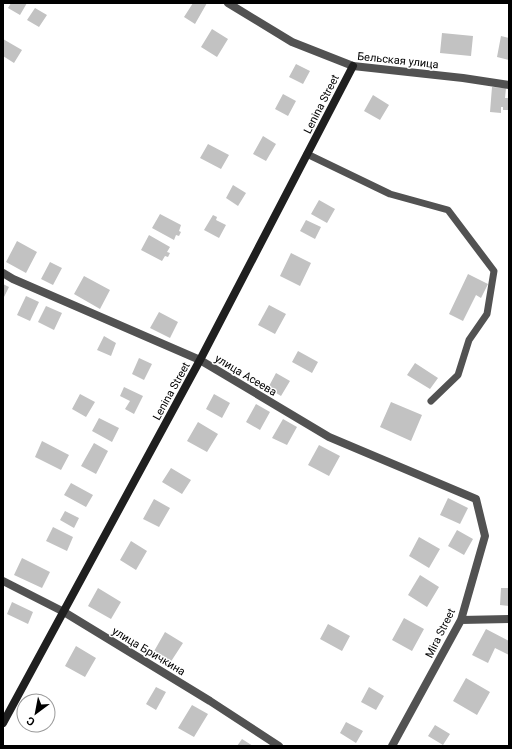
<svg xmlns="http://www.w3.org/2000/svg" width="512" height="749" font-family="Roboto,sans-serif">
	<rect width="100%" height="100%" fill="#fff"/>
	<path fill="#c2c2c2" d="M11,3H27L20,15L8,8Z
		M193,3H207L195,24L184,17Z
		M35,8L47,15L39,27L27,20Z
		M212,29L228,39L217,57L201,47Z
		M442,33L473,36L471,56L440,53Z
		M501,36L509,38V60L497,57Z
		M3,39L22,50L14,63L3,56Z
		M296,64L310,71L303,84L289,77Z
		M492,87L506,88L505,98H509V110H503V107H501V113L490,112Z
		M283,94L296,101L288,116L275,109Z
		M373,95L389,105L380,120L364,111Z
		M263,136L276,144L266,161L253,154Z
		M208,144L229,155L221,169L200,158Z
		M233,185L246,193L238,206L226,198Z
		M319,200L335,209L327,223L311,214Z
		M160,214L181,225L179,231L181,232L179,236L176,235L174,240L152,228Z
		M213,215L217,217L216,220L226,225L219,238L204,230Z
		M306,220L321,227L315,239L300,231Z
		M149,235L170,247L167,252L170,253L168,257L165,256L162,261L141,250Z
		M17,241L37,252L26,273L6,262Z
		M291,253L311,263L300,286L280,276Z
		M50,262L62,268L53,285L41,279Z
		M468,274L488,284L481,298L476,295L463,321L449,314Z
		M84,276L110,290L100,309L74,294Z
		M3,284L9,287L3,299Z
		M26,296L39,302L30,321L17,315Z
		M269,305L286,314L275,334L258,325Z
		M46,306L62,313L54,330L38,322Z
		M159,312L178,322L170,338L150,328Z
		M104,336L116,343L111,356L97,350Z
		M298,351L318,362L312,373L292,362Z
		M139,358L152,364L144,380L132,374Z
		M415,363L438,378L430,389L407,375Z
		M276,373L290,381L281,396L268,388Z
		M124,387L143,396L134,414L125,409L130,401L120,396Z
		M80,394L95,402L86,417L72,409Z
		M214,394L230,403L222,418L206,409Z
		M391,402L422,415L411,441L380,427Z
		M256,404L270,412L260,430L246,422Z
		M99,418L119,428L112,442L92,431Z
		M283,419L297,427L287,445L272,438Z
		M198,422L218,434L207,452L187,441Z
		M42,441L69,455L61,470L35,457Z
		M94,443L108,451L96,474L81,466Z
		M319,445L340,456L329,476L308,465Z
		M171,468L191,480L182,494L162,482Z
		M71,483L93,495L86,507L64,495Z
		M448,498L468,508L460,524L440,515Z
		M154,499L170,508L159,527L143,519Z
		M65,511L79,518L74,528L60,520Z
		M53,527L73,537L67,551L46,541Z
		M457,530L473,539L464,555L448,546Z
		M419,537L440,549L429,568L409,556Z
		M131,541L147,551L136,570L120,560Z
		M22,558L50,572L42,588L14,575Z
		M420,575L439,587L427,607L408,595Z
		M98,588L121,602L111,619L88,606Z
		M501,588H509V606L500,605Z
		M12,602L33,612L28,624L7,614Z
		M404,618L424,629L412,651L392,640Z
		M328,624L350,636L342,651L320,639Z
		M486,629L509,641V655L495,648L488,663L472,655Z
		M165,632L183,643L170,663L153,653Z
		M76,646L96,658L85,677L65,666Z
		M466,678L490,692L477,715L453,701Z
		M156,687L166,692L156,710L146,704Z
		M369,687L384,696L376,710L361,702Z
		M192,705L208,714L194,737L178,728Z
		M346,722L363,731L356,743L340,733Z
		M435,725L450,734L443,745L428,736Z
		M242,739L253,746H237Z"/>
	<g fill="none" stroke-linecap="round" stroke-linejoin="round">
		<path stroke="#525252" stroke-width="7" d="M307,154L390,194L448,210L494,271L487,314L469,340L458,375L431,401"/>
		<path stroke="#525252" stroke-width="8" d="M228,3L292,42L353,66L463,78L509,85
			M3,273L13,279L200,360L329,437L476,499L485,536L461,620L392,746
			M3,581L64,612L210,701L279,746
			M461,620L509,619"/>
		<path stroke="#1f1f1f" stroke-width="8" d="M3,723L200,360L353,66"/>
	</g>
	<g text-anchor="middle" stroke-width="3" stroke-linejoin="round" paint-order="stroke">
		<g font-size="11" fill="#000" stroke="#fff">
			<text transform="translate(398 60) rotate(6)" y="4">Бельская улица</text>
			<text transform="translate(321 104) rotate(-63)" y="4">Lenina Street</text>
			<text transform="translate(246 375) rotate(31)" y="4">улица Асеева</text>
			<text transform="translate(171 391) rotate(-61)" y="4">Lenina Street</text>
			<text transform="translate(440 633) rotate(-64)" y="4">Mira Street</text>
			<text transform="translate(149 651) rotate(31)" y="4">улица Бричкина</text>
		</g>
	</g>
	<rect width="512" height="749" fill="none" stroke="#000000" stroke-width="8"/>
	<g transform="translate(36 713) rotate(212)"><circle r="19" fill="#ffffff" stroke="#999999"/>
	<path d="M0-3L7 15L0 10L-7 15Z" fill="#000000"/>
	<text y="-6" font-size="11" font-weight="bold" text-anchor="middle" fill="#000000">С</text>
	</g>
</svg>
